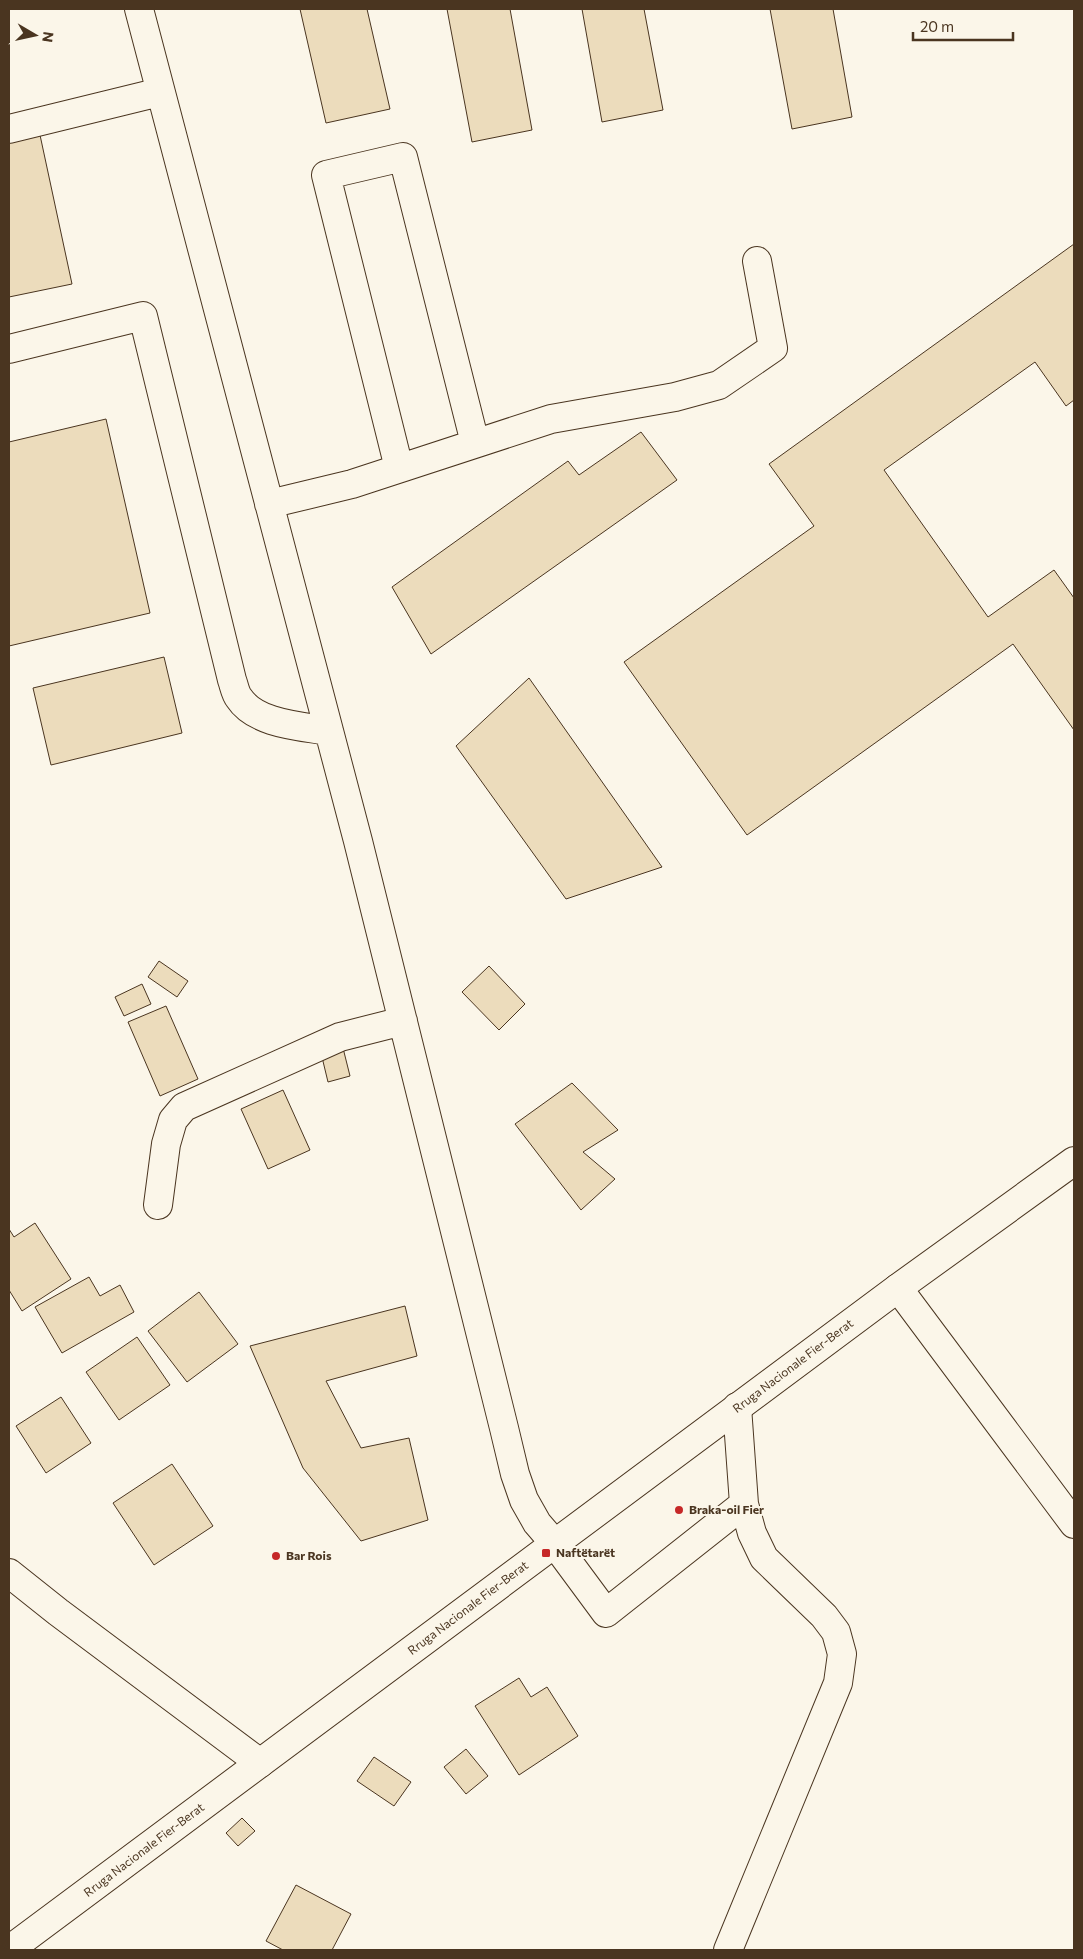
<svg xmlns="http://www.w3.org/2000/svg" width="1083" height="1959" font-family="Commissioner,sans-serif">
	<rect width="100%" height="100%" fill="#fbf6e9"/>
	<path fill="#ecdcbc" stroke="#4a3520" d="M300,9H367L390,109L326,123Z
		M447,9H510L532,130L472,142Z
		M582,9H644L663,110L602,122Z
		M770,9H833L852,117L792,129Z
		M40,135L72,284L9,297V142Z
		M1074,244V400L1066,406L1035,362L884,470L988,617L1054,570L1074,598V730L1013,644L747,835L624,662L814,526L769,464Z
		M106,419L150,613L9,646V442Z
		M641,432L677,480L431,654L392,587L568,461L579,475Z
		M164,657L182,733L51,765L33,688Z
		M529,678L662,867L566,899L456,746Z
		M159,961L188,981L177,997L148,977Z
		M489,966L525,1004L499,1030L462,992Z
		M142,984L151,1004L124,1016L115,997Z
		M166,1006L198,1079L160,1096L128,1022Z
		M343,1048L350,1076L328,1082L321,1053Z
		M572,1083L618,1130L583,1152L615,1179L581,1210L515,1124Z
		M283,1090L310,1150L268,1169L241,1109Z
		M35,1223L71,1279L22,1311L9,1290V1229L14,1237Z
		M89,1277L100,1296L120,1285L134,1312L62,1353L35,1307Z
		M199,1292L238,1344L187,1382L148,1331Z
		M405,1306L417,1356L326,1381L361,1448L409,1438L428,1520L361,1541L303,1468L250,1346Z
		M137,1337L170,1385L119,1420L86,1372Z
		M61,1397L91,1443L46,1473L16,1426Z
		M172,1464L213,1526L154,1565L113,1503Z
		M519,1678L531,1697L547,1687L578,1736L519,1775L475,1706Z
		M466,1749L488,1776L466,1794L444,1767Z
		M374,1757L411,1782L394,1806L357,1781Z
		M242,1818L255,1831L238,1846L226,1833Z
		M296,1885L351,1914L332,1950H283L266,1941Z"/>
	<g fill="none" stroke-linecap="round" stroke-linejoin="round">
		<g stroke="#4a3520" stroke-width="30">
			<path id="minor" d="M139,9L358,841L504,1428L515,1474L524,1500L537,1523L555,1544L606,1613L744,1504
				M9,129L160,92
				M9,349L143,316L232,680C234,685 235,693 239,698C256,724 300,726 329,731
				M399,468L326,175L403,157L475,443
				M269,504L352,484L551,419L675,397L719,385L773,348L757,261
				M158,1205L166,1144L173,1120L184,1107L340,1037L403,1021
				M898,1288L1074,1524
				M9,1573L58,1612L260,1763
				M728,1950L838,1683L842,1654L836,1632L824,1616L764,1558L752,1533L744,1504L737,1407"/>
		</g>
		<g stroke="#4a3520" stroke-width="30">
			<path id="major" d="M9,1950L898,1288L1074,1161"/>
		</g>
		<use href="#minor" stroke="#fbf6e9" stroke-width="28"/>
		<use href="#major" stroke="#fbf6e9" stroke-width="28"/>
	</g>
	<g fill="#c62828" stroke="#fbf6e9" stroke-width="2">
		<circle cx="679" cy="1510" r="5"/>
		<rect x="541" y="1548" width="10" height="10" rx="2.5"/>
		<circle cx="276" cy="1556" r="5"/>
	</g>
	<g text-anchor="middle" stroke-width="4" stroke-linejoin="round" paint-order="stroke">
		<g font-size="12" fill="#4a3520" stroke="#fbf6e9">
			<text transform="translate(793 1366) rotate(-37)" y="4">Rruga Nacionale Fier-Berat</text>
			<text transform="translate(468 1608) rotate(-37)" y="4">Rruga Nacionale Fier-Berat</text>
			<text transform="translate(144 1850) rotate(-37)" y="4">Rruga Nacionale Fier-Berat</text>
		</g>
		<g font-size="12" font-weight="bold" fill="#4a3520" stroke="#fbf6e9" text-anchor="start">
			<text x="689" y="1514">Braka-oil Fier</text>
			<text x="556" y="1557">Naftëtarët</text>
			<text x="286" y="1560">Bar Rois</text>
		</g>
	</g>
	<rect width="1083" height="1959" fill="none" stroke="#4a3520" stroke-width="20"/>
	<g transform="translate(35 35) rotate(99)" stroke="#fbf6e9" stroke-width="4" paint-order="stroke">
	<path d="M0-4L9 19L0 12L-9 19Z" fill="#4a3520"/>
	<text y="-8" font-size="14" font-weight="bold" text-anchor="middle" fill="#4a3520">N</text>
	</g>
	<path d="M913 32v8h100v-8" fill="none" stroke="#4a3520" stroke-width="2.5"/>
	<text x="920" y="32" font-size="15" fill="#4a3520" stroke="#fbf6e9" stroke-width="4" paint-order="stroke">20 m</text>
</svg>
